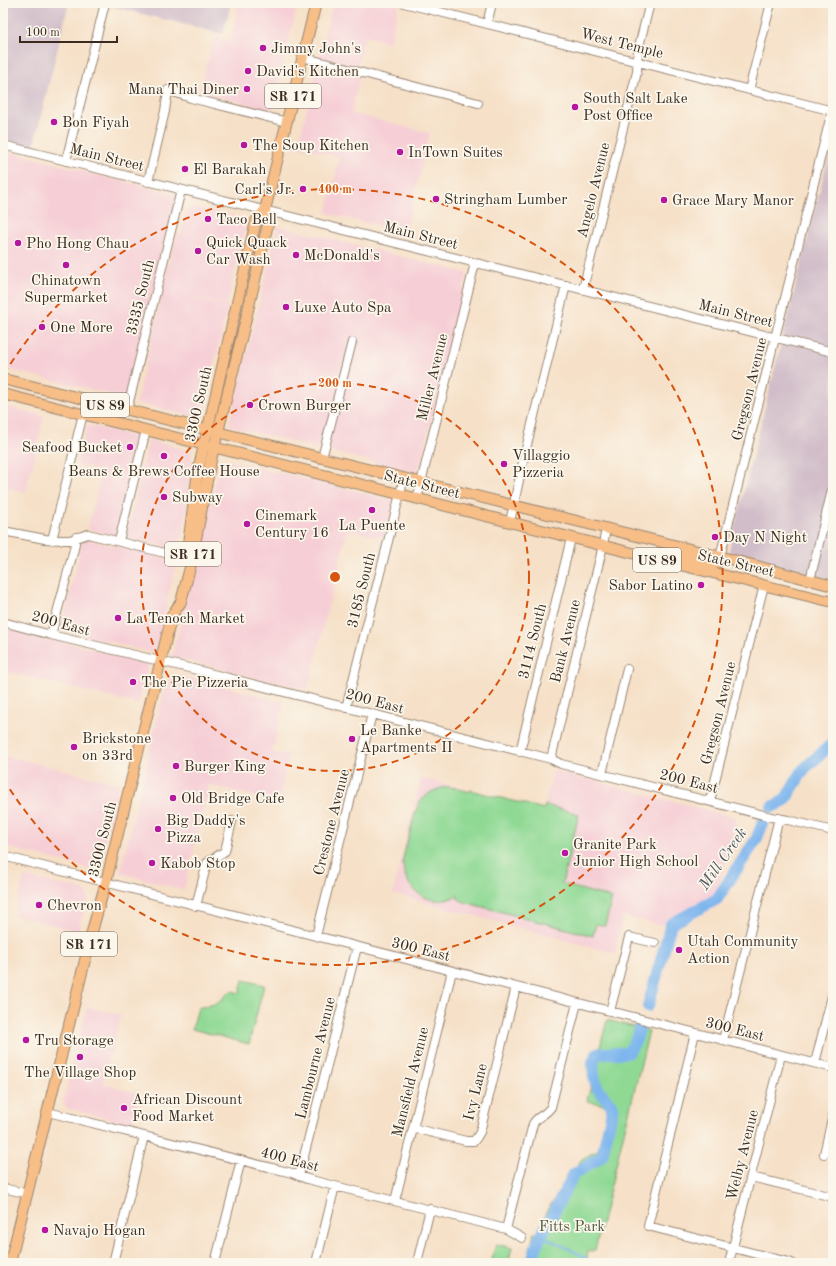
<svg xmlns="http://www.w3.org/2000/svg" width="836" height="1266" font-family="'Old Standard TT',serif">
	<rect width="100%" height="100%" fill="#fbf7ec"/>
	<filter id="ink" filterUnits="userSpaceOnUse"><feTurbulence type="fractalNoise" baseFrequency=".025" numOctaves="2"/><feDisplacementMap in="SourceGraphic" scale="8" xChannelSelector="R" yChannelSelector="G"/><feConvolveMatrix kernelMatrix="1 2 1 2 8 2 1 2 1" color-interpolation-filters="sRGB"/></filter>
	<filter id="wash" filterUnits="userSpaceOnUse"><feTurbulence type="fractalNoise" baseFrequency=".012" numOctaves="4" result="noise"/><feDisplacementMap in="SourceGraphic" scale="16" xChannelSelector="R" yChannelSelector="G"/><feGaussianBlur stdDeviation="0.9" result="paint"/><feColorMatrix in="noise" values="0 0 0 0 0 0 0 0 0 0 0 0 0 0 0 0 0 1.4 0 .05"/><feComposite in="paint" operator="in"/></filter>
	<g filter="url(#wash)">
		<rect width="100%" height="100%" fill="#f6e0c7"/>
		<path fill="#f6cfd6" d="M239,3H298L271,110L199,92L214,37L230,41Z
			M333,3H399L390,42L365,36L357,67L321,59L320,54Z
			M317,68L360,77L351,113L430,133L405,232L326,213L340,157L298,146Z
			M3,150L177,195L126,398L3,368Z
			M195,207L220,212L241,219L245,224V230L227,304L181,295L228,306L201,418L136,403L163,290H161L177,234H181L185,216L190,209Z
			M278,226L467,273L418,473L229,426Z
			M3,406L44,416L26,492L3,487Z
			M87,425L140,438L116,536L88,529L102,471L77,465Z
			M149,440L192,452L186,519L178,550L126,537Z
			M221,459L314,481L329,485L394,500L385,538L347,530L308,690L172,657Z
			M83,538L177,561L155,653L61,630Z
			M3,627L149,663L138,704L3,671Z
			M172,675H179L284,702L272,752L289,756L278,802L209,785L184,890L120,873L165,687Z
			M3,755L119,784L97,871L3,846Z
			M553,770L737,818L717,893L660,925L623,916L615,953L393,894L421,778L544,809Z
			M24,877L81,889L86,892L88,896L87,901L78,931L14,915Z
			M87,1007L121,1015L103,1084L140,1094L132,1125L75,1110L67,1108L63,1101Z"/>
		<path fill="#d1bdc9" d="M6,3H69L33,148L3,140V13Z
			M98,3H231L223,34Z
			M833,138V580L728,554Z"/>
		<path fill="#90d994" stroke="#668259" d="M447,787L457,788L468,792L470,790L544,809L545,805L579,814L562,884L612,898L605,926L596,924L593,936L464,902L457,898L458,895C431,911 401,889 403,859C405,849 408,839 411,829C416,806 421,791 447,787Z
			M243,980L264,985L249,1044L192,1029L198,1008L215,1004L221,1000L231,991L240,993Z
			M607,1020L649,1031L595,1250L588,1252L587,1258L592,1263H527L534,1233L540,1234L547,1210L565,1184L567,1175L571,1176L582,1159L598,1150L608,1111L605,1105L587,1101C588,1094 592,1086 592,1079C593,1064 585,1057 600,1047Z
			M496,1244L512,1248L508,1263H491Z"/>
		<g fill="none" stroke-linecap="round" stroke-linejoin="round">
			<path stroke="#7db5ed" stroke-width="2" d="M541,1235L581,1255L593,1263"/>
			<path stroke="#7db5ed" stroke-width="12" d="M772,807L785,800L804,769L833,743
				M648,1006L671,924L717,899L756,840L763,823
				M532,1263L537,1244L574,1174L602,1156L613,1107L598,1089L594,1077L593,1062L597,1054L604,1053H628L636,1040L639,1029"/>
		</g>
	</g>
	<g filter="url(#ink)">
		<g fill="none" stroke-linecap="round" stroke-linejoin="round">
			<g stroke="#988572" stroke-width="10">
				<path id="minor" d="M404,3L833,111
					M487,24L492,3
					M302,57L478,103
					M749,90L771,3
					M3,145L833,352
					M66,161L105,3
					M148,182L165,111L168,90L191,98L287,122
					M583,289L637,72L638,50L650,3
					M127,410L181,190
					M322,458L352,342
					M417,499L475,263
					M510,522L524,457L566,285
					M3,531L45,539L61,540H70L88,534L185,558
					M52,540L83,414
					M119,541L146,430
					M720,557L832,111
					M810,580L833,486
					M3,622L51,635L193,669L551,759L561,764L771,817L788,820L833,831
					M51,635L74,549L76,537
					M346,708L404,478
					M520,752L571,538
					M551,759L601,554L606,529
					M602,774L627,669
					M710,801L764,585
					M3,856L833,1068
					M196,906L207,863L225,851L232,821
					M316,936L372,714
					M610,1011L629,937L655,943
					M695,1033L648,1226L792,1263
					M723,1040L779,818
					M815,1063L833,992
					M48,1112L292,1173L307,1179L506,1229L522,1238
					M413,1128L466,1141H474L477,1137L480,1132L516,987
					M824,1154L833,1115
					M299,1176L357,947
					M751,1177L833,1197
					M3,1188L28,1194
					M395,1201L452,971
					M506,1229L533,1124C537,1116 546,1115 551,1107L577,1003
					M113,1263L144,1136
					M215,1263L241,1160
					M316,1263L335,1186
					M417,1263L430,1209
					M729,1263L781,1055"/>
			</g>
			<g stroke="#988572" stroke-width="12">
				<path id="major" d="M3,379L730,559L833,586
					M3,394L668,562L833,602
					M188,544L198,471L256,221L265,210
					M670,563L681,556L713,564L717,563L720,557
					M10,1263L94,924L106,882L172,615L181,602L192,560L211,460L245,323L268,224L265,210L316,3"/>
			</g>
			<use href="#minor" stroke="#fff" stroke-width="8"/>
			<use href="#major" stroke="#f7be87" stroke-width="10"/>
		</g>
	</g>
	<g fill="none" stroke="#d7540e" stroke-width="2" stroke-dasharray="7 5">
		<circle cx="335" cy="577" r="194"/>
		<path d="M4 374A388 388 0 1 1 4 780"/>
	</g>
	<g fill="#b5179e" stroke="#fbf7ec" stroke-width="1.5">
		<circle cx="263" cy="48" r="4"/>
		<circle cx="248" cy="71" r="4"/>
		<circle cx="247" cy="89" r="4"/>
		<circle cx="575" cy="107" r="4"/>
		<circle cx="54" cy="122" r="4"/>
		<circle cx="244" cy="145" r="4"/>
		<circle cx="400" cy="152" r="4"/>
		<circle cx="185" cy="169" r="4"/>
		<circle cx="303" cy="189" r="4"/>
		<circle cx="436" cy="199" r="4"/>
		<circle cx="664" cy="200" r="4"/>
		<circle cx="208" cy="219" r="4"/>
		<circle cx="18" cy="243" r="4"/>
		<circle cx="198" cy="251" r="4"/>
		<circle cx="296" cy="255" r="4"/>
		<circle cx="66" cy="265" r="4"/>
		<circle cx="286" cy="307" r="4"/>
		<circle cx="42" cy="327" r="4"/>
		<circle cx="250" cy="405" r="4"/>
		<circle cx="130" cy="447" r="4"/>
		<circle cx="164" cy="456" r="4"/>
		<circle cx="504" cy="464" r="4"/>
		<circle cx="164" cy="497" r="4"/>
		<circle cx="372" cy="510" r="4"/>
		<circle cx="247" cy="524" r="4"/>
		<circle cx="715" cy="537" r="4"/>
		<circle cx="701" cy="585" r="4"/>
		<circle cx="118" cy="618" r="4"/>
		<circle cx="133" cy="682" r="4"/>
		<circle cx="352" cy="739" r="4"/>
		<circle cx="74" cy="747" r="4"/>
		<circle cx="176" cy="766" r="4"/>
		<circle cx="173" cy="798" r="4"/>
		<circle cx="158" cy="829" r="4"/>
		<circle cx="565" cy="853" r="4"/>
		<circle cx="152" cy="863" r="4"/>
		<circle cx="39" cy="905" r="4"/>
		<circle cx="679" cy="950" r="4"/>
		<circle cx="26" cy="1040" r="4"/>
		<circle cx="80" cy="1057" r="4"/>
		<circle cx="124" cy="1108" r="4"/>
		<circle cx="45" cy="1230" r="4"/>
	</g>
	<g text-anchor="middle" stroke-width="3.5" stroke-linejoin="round" paint-order="stroke">
		<g fill="#fbf7ec" stroke="#75685c" stroke-width="1">
			<rect x="265" y="84" width="56" height="24" rx="3"/>
			<rect x="81" y="393" width="48" height="24" rx="3"/>
			<rect x="165" y="542" width="56" height="24" rx="3"/>
			<rect x="633" y="548" width="48" height="24" rx="3"/>
			<rect x="61" y="932" width="56" height="24" rx="3"/>
		</g>
		<g font-size="14" font-weight="bold" fill="#3b2a1e">
			<text x="293" y="101">SR 171</text>
			<text x="105" y="410">US 89</text>
			<text x="193" y="559">SR 171</text>
			<text x="657" y="565">US 89</text>
			<text x="89" y="949">SR 171</text>
		</g>
		<g font-size="15" fill="#3b2a1e" stroke="#fbf7ec">
			<text transform="translate(622 43) rotate(14)" y="5">West Temple</text>
			<text transform="translate(107 157) rotate(14)" y="5">Main Street</text>
			<text transform="translate(593 190) rotate(-76)" y="5">Angelo Avenue</text>
			<text transform="translate(421 235) rotate(14)" y="5">Main Street</text>
			<text transform="translate(140 297) rotate(-76)" y="5">3335 South</text>
			<text transform="translate(736 313) rotate(14)" y="5">Main Street</text>
			<text transform="translate(432 377) rotate(-76)" y="5">Miller Avenue</text>
			<text transform="translate(749 389) rotate(-76)" y="5">Gregson Avenue</text>
			<text transform="translate(198 404) rotate(-77)" y="5">3300 South</text>
			<text transform="translate(422 484) rotate(14)" y="5">State Street</text>
			<text transform="translate(736 563) rotate(13)" y="5">State Street</text>
			<text transform="translate(361 590) rotate(-76)" y="5">3185 South</text>
			<text transform="translate(61 623) rotate(15)" y="5">200 East</text>
			<text transform="translate(532 641) rotate(-76)" y="5">3114 South</text>
			<text transform="translate(565 641) rotate(-76)" y="5">Bank Avenue</text>
			<text transform="translate(375 701) rotate(15)" y="5">200 East</text>
			<text transform="translate(718 713) rotate(-76)" y="5">Gregson Avenue</text>
			<text transform="translate(689 781) rotate(14)" y="5">200 East</text>
			<text transform="translate(331 822) rotate(-76)" y="5">Crestone Avenue</text>
			<text transform="translate(102 839) rotate(-76)" y="5">3300 South</text>
			<text transform="translate(421 949) rotate(14)" y="5">300 East</text>
			<text transform="translate(735 1029) rotate(14)" y="5">300 East</text>
			<text transform="translate(315 1058) rotate(-76)" y="5">Lambourne Avenue</text>
			<text transform="translate(410 1082) rotate(-76)" y="5">Mansfield Avenue</text>
			<text transform="translate(475 1092) rotate(-76)" y="5">Ivy Lane</text>
			<text transform="translate(742 1155) rotate(-76)" y="5">Welby Avenue</text>
			<text transform="translate(290 1159) rotate(15)" y="5">400 East</text>
		</g>
		<g font-size="15" fill="#3b2a1e" stroke="#fbf7ec" text-anchor="start">
			<text x="271" y="53">Jimmy John's</text>
			<text x="256" y="76">David's Kitchen</text>
			<text x="239" y="94" text-anchor="end">Mana Thai Diner</text>
			<text x="583" y="103">South Salt Lake<tspan x="583" dy="17">Post Office</tspan></text>
			<text x="62" y="127">Bon Fiyah</text>
			<text x="252" y="150">The Soup Kitchen</text>
			<text x="408" y="157">InTown Suites</text>
			<text x="193" y="174">El Barakah</text>
			<text x="295" y="194" text-anchor="end">Carl's Jr.</text>
			<text x="444" y="204">Stringham Lumber</text>
			<text x="672" y="205">Grace Mary Manor</text>
			<text x="216" y="224">Taco Bell</text>
			<text x="206" y="247">Quick Quack<tspan x="206" dy="17">Car Wash</tspan></text>
			<text x="26" y="248">Pho Hong Chau</text>
			<text x="304" y="260">McDonald's</text>
			<text x="66" y="285" text-anchor="middle">Chinatown<tspan x="66" dy="17">Supermarket</tspan></text>
			<text x="294" y="312">Luxe Auto Spa</text>
			<text x="50" y="332">One More</text>
			<text x="258" y="410">Crown Burger</text>
			<text x="122" y="452" text-anchor="end">Seafood Bucket</text>
			<text x="512" y="460">Villaggio<tspan x="512" dy="17">Pizzeria</tspan></text>
			<text x="164" y="476" text-anchor="middle">Beans &amp; Brews Coffee House</text>
			<text x="172" y="502">Subway</text>
			<text x="255" y="520">Cinemark<tspan x="255" dy="17">Century 16</tspan></text>
			<text x="372" y="530" text-anchor="middle">La Puente</text>
			<text x="723" y="542">Day N Night</text>
			<text x="693" y="590" text-anchor="end">Sabor Latino</text>
			<text x="126" y="623">La Tenoch Market</text>
			<text x="141" y="687">The Pie Pizzeria</text>
			<text x="360" y="735">Le Banke<tspan x="360" dy="17">Apartments II</tspan></text>
			<text x="82" y="743">Brickstone<tspan x="82" dy="17">on 33rd</tspan></text>
			<text x="184" y="771">Burger King</text>
			<text x="181" y="803">Old Bridge Cafe</text>
			<text x="166" y="825">Big Daddy's<tspan x="166" dy="17">Pizza</tspan></text>
			<text x="573" y="849">Granite Park<tspan x="573" dy="17">Junior High School</tspan></text>
			<text x="160" y="868">Kabob Stop</text>
			<text x="47" y="910">Chevron</text>
			<text x="687" y="946">Utah Community<tspan x="687" dy="17">Action</tspan></text>
			<text x="34" y="1045">Tru Storage</text>
			<text x="80" y="1077" text-anchor="middle">The Village Shop</text>
			<text x="132" y="1104">African Discount<tspan x="132" dy="17">Food Market</tspan></text>
			<text x="53" y="1235">Navajo Hogan</text>
		</g>
		<g font-size="15" fill="#50563c" stroke="#fbf7ec">
			<text x="572" y="1231">Fitts Park</text>
		</g>
		<g font-size="16" font-style="italic" fill="#4f545c" stroke="#fbf7ec">
			<text transform="translate(722 858) rotate(-55)" y="6">Mill Creek</text>
		</g>
	</g>
	<circle cx="335" cy="577" r="6" fill="#d7540e" stroke="#fbf7ec" stroke-width="2"/>
	<g font-size="12" text-anchor="middle" font-weight="bold" fill="#d7540e" stroke="#fbf7ec" stroke-width="3.5" stroke-linejoin="round" paint-order="stroke">
		<text x="335" y="193">400 m</text>
		<text x="335" y="387">200 m</text>
	</g>
	<rect width="836" height="1266" fill="none" stroke="#fbf7ec" stroke-width="16"/>
	<path d="M20 36v6h97v-6" fill="none" stroke="#3b2a1e" stroke-width="2"/>
	<text x="26" y="36" font-size="12" fill="#3b2a1e" stroke="#fbf7ec" stroke-width="3" paint-order="stroke">100 m</text>
</svg>
